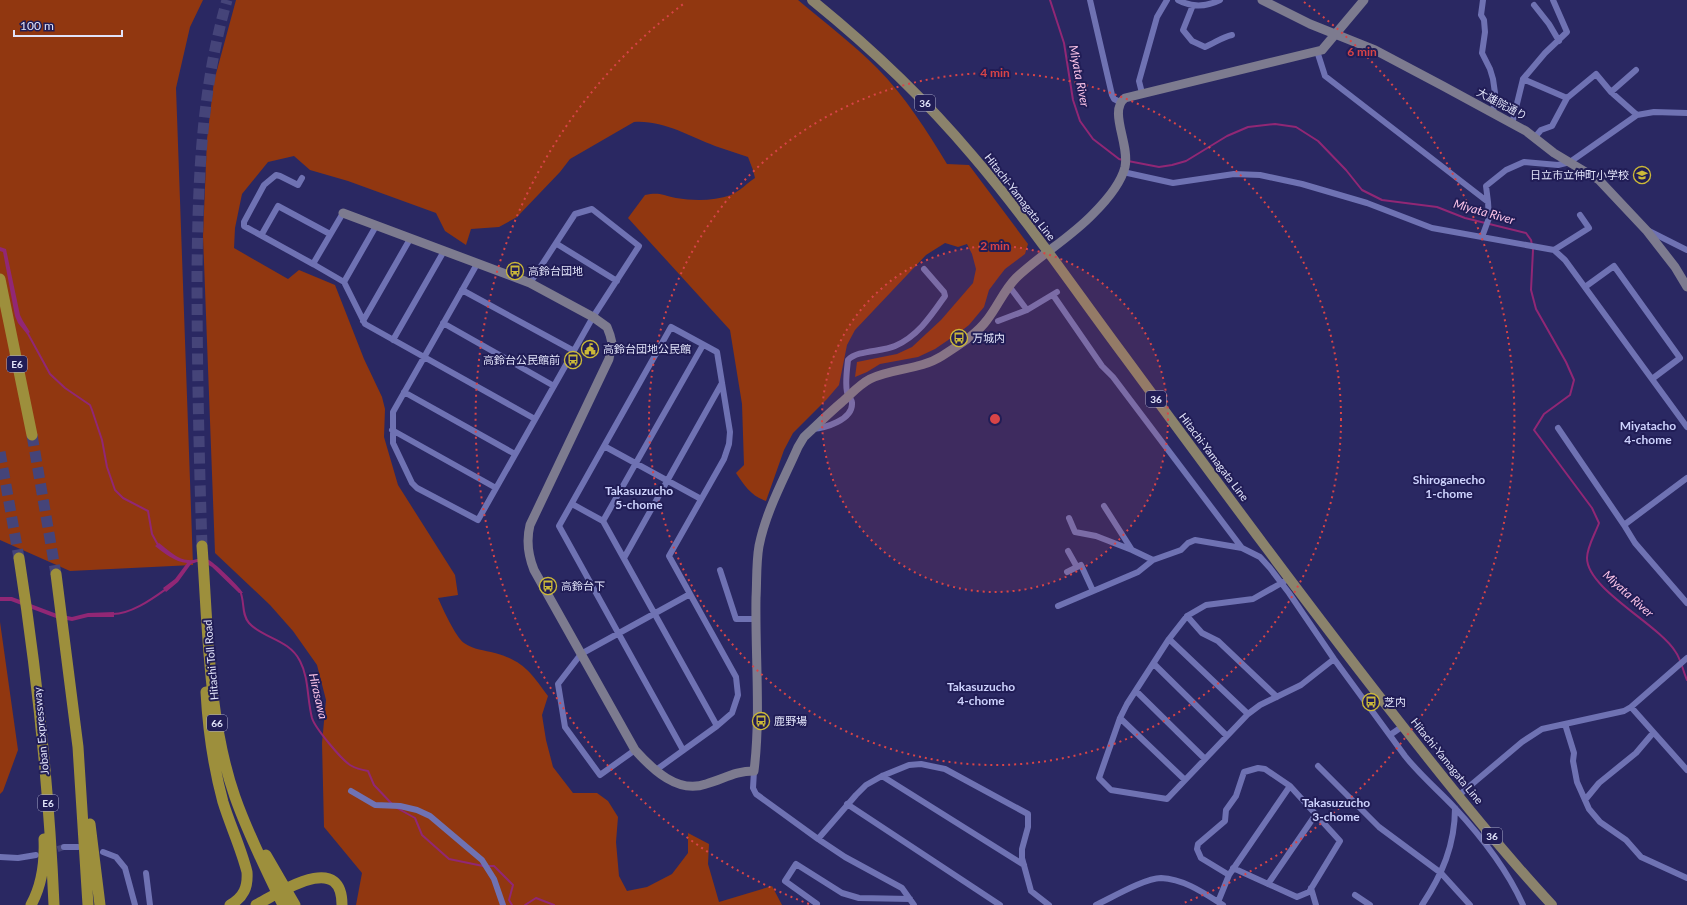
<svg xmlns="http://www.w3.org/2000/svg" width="1687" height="905" font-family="Lato,'Noto Sans JP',sans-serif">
	<rect width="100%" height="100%" fill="#2a2862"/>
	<path fill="#913710" d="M0,0H203L190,27L176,88L193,565L70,571L0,540Z
		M236,0H798C824,22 853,44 877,68C905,96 927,131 947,164L969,165L1028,244L1025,254L1005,269L998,278L989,290L984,307L969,325L960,332L935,349L918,357L880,364L867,372L855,377L857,362L897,354L912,347L941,320L973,283L976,269L972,254L967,244L958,247L945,243L926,255L855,330L847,345L839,385L827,399L793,433L784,450L766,501C751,496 744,485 736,473L744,465L742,404L730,330L628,218L645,195C659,192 662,195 676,198C694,201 714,201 731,195C740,191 747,183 755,178L753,170L748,157C737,153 726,150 715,146C689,136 663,120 634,122L570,159L560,172L517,217L499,227L471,229L466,245L445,231L436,213L348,181L310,170L294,156L268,162L242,194L235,228L234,248L288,279L299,270L335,285L364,359L382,397L385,409L384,437L398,485L455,575L458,595L438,598C443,609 455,636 464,643C474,650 484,650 495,653C524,661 531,673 548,696L542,715L546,740L553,767L573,793H597L608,801L618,817L616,842L619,876L627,891L647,887L672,874L688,853V833L709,844L708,864L719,902L772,886L782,905H356L362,873L324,827L322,743L326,700L317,665L293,631L270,605L215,553L203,236L207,139L214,81Z
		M0,622L18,750L3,791L0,794Z"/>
	<path fill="#912775" d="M0,247L6,249L20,315L23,321L30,332L27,334L18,323L15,316L3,252L0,251Z
		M159,543C167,549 178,560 188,560C194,561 200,557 207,559C213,561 239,586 243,593H239L212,567L205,563L197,562L191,564L178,582L166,592L163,588L175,579L187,563C175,562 164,553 155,546Z
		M0,597H12L57,614L72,617L88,613L114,612V617H88L72,621L56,618L11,601H0Z"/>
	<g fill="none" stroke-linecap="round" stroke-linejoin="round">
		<path stroke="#912775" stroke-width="2" d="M1050,0L1064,43L1073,100L1080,121L1093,139L1119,159L1123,160
			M1128,161L1159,167L1172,165L1186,161L1227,136L1248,127L1275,124L1296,127L1318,141L1346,170L1362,190L1382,200L1437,207L1465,218L1526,233L1531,240L1533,250L1531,290L1536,309L1566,362L1574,380L1570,395L1544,414L1534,430L1592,508L1599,523C1595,534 1587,547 1587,558C1587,589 1658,624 1675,651C1681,659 1683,671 1687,680
			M27,332L50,374L65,388L90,405L92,410L102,440L107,467L115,490L123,498L148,511L152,534L158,545
			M240,591C245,601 241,614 249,623C262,638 289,639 300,661C309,678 307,699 312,718C315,728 341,759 350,765C355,768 362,770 368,771L374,785L392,804
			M111,614C130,615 152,599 166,589
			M397,808L415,818L422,835L449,859L483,866H494L513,885L509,900L512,905
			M525,905L536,898L554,905"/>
		<path stroke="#454479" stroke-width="6" stroke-dasharray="6 3" stroke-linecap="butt" d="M49,852L64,847"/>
		<path stroke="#454479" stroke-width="11" stroke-dasharray="11 5.5" stroke-linecap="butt" d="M32,435L56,574
			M0,452L19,558
			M202,546C199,455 197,364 197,273C198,179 201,91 227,0"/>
		<path stroke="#6f72b3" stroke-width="6" d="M1090,0L1112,95L1114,99L1120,102
			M1178,0C1191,7 1206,7 1220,0
			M1483,0L1481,15L1484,20L1485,32L1482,53L1490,69L1493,79L1495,93L1493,113
			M1193,5L1183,30L1192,41L1205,47C1215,43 1222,37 1232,35
			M1534,5L1549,24L1559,41
			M1317,51L1325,76L1488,202L1489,218L1482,237
			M1523,79L1567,98
			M1611,92L1637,115
			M1142,93L1139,81L1157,17L1167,0
			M1512,124L1523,79L1545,53L1567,32L1553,0
			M1535,137L1541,130L1552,126L1567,98L1596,74L1611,92L1636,70
			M1123,172L1173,183L1234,174L1260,175L1302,184L1367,203L1432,228L1554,250L1565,260L1687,427
			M302,178L298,185L280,176L276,175L264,185L244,222V226L313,264
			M1488,202L1486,186L1506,170L1524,162L1558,165L1570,162L1637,115L1654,112L1687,113
			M343,213L313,264L344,282L365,324L535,419
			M1649,231L1687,250
			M262,234L278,206L330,234
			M557,244L617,281
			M1554,250L1589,228L1580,215
			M477,264L393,412V443L412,483L417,488L478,520L593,317L639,246L592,209L575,214L530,283
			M344,282L376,226
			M1009,286L1027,310
			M1585,287L1614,266L1680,358L1652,379
			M462,290L574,351
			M1053,295L1102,366L1113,377L1242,548L1260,557L1270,568L1289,593L1334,659L1405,756C1420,775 1438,790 1454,807C1481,836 1507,869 1523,905
			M363,321L410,239
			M998,321L1027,310L1057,292
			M443,323L554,386
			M393,340L444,251
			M404,392L515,454
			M1558,428L1624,525L1635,543L1687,603
			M812,429C825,428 853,420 852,403C852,399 848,396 847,392C845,383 847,369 848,360C857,350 882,352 895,346C918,336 931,316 945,296L944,292L924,269
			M392,430L496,488
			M604,446L701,499
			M572,504L603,521L717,726
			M1104,506L1132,550L1153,560
			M1069,518L1075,532L1096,536L1132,550
			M603,521L703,345
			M1624,525L1687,478
			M1068,551L1077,567
			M624,558L722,383
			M720,570L736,619H756
			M1067,572L1081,565L1093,591
			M1285,581L1253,599L1206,605L1187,616L1169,639L1127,704L1120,718L1099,778L1111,790L1167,799L1248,714L1260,705L1301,685L1334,659
			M1058,606L1138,572L1153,560L1181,550L1188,543L1195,540L1242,548
			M1187,616L1202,633L1218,641L1277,697
			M1169,639L1248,714
			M1154,664L1227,736
			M1136,691L1205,759
			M1631,707L1687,770
			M1120,718L1185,780
			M1565,724L1574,753L1573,761L1577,782L1589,809L1600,822L1626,840L1641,857L1687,878
			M1390,735L1403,726
			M635,750L600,775L565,727L558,684L581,654L690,594
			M1318,766L1379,827L1441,873L1470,905
			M656,770L717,726L732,713L738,695L736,677L669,556L724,459L729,444L730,432L717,352L671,327L559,526L683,750
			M754,771L753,788L756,794L818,839L845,857L902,888L914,905
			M882,776L1024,865
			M351,791L375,805L400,806L417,810L430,816L482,860L494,879L503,905
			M1458,796L1522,742L1542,729L1624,711L1631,707L1687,658
			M1585,800L1599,783L1636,753L1653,733
			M847,804L1000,905
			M818,839L856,795L866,785L882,776L909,765L921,764L945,769L1028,814V827L1022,849V858L1031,891L1049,905
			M64,847H78
			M103,852L116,857L125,868L135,905
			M0,857L18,858L36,855
			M146,873L150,905
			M1229,875L1201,858L1197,849L1198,844L1225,821L1226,810L1236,796L1244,772L1258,768L1265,769L1290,786L1340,841L1309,892L1297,897L1233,868
			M1268,884L1316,814
			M1311,888L1316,905
			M1355,895L1370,905
			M1218,902L1229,875L1290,786
			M817,904L785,881L796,864L842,893L859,898L910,899
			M1096,905C1111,898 1145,878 1161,878C1184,879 1204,893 1223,905
			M1422,905C1442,875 1455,845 1455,808"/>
		<path stroke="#7d7b8f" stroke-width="9" d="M1262,0L1310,24L1375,50L1443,86L1526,131L1554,153L1599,180L1647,231L1675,267L1687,287
			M343,213L530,283L593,317L607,327L610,335L612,343L609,359L530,525C526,541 528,555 534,570L635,750C653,770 678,794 706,784C724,779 735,771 754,771C761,714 755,655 756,598C757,581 756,563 759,546C766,511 784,479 798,447L804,437C817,425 829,413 842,402C851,394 860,384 870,379C893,368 920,370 942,356C957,346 976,335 987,320C998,306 1004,290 1016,278C1040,255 1070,238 1093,214C1105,202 1121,183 1125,167C1130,144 1108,111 1125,98L1322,50L1364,0"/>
		<path stroke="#8b836c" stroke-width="10" d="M812,0C870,47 924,98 972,155C1027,219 1075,290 1125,357C1217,482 1309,607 1405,729C1452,789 1500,849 1552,905"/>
		<path stroke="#9d8f3c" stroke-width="11" d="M0,279L32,435
			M202,546C208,627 208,720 235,797C248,834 266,870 283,905
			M19,558C37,673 49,789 54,905
			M56,574L78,747L88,905
			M206,692C208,729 213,765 223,802C230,825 241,848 247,872C248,887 244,897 230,905
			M90,824L100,905
			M266,855L295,905
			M31,905C42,885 45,862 44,839
			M256,905C279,893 342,850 342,905"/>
	</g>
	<circle cx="995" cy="419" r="173" fill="#d84447" fill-opacity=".12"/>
	<g fill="none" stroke="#d84447" stroke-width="2" stroke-dasharray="2 4">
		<circle cx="995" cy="419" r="173"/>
		<circle cx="995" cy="419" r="346"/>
		<path d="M809 904A519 519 0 0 1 686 2M1304 2A519 519 0 0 1 1181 904"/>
	</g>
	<defs>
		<g id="school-ring" transform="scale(0.9)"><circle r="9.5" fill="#211d56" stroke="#ccb938" stroke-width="1.5"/><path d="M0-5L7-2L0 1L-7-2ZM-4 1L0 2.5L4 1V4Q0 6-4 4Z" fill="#ccb938"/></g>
		<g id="bus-ring" transform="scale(0.9)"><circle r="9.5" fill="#211d56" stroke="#ccb938" stroke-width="1.5"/><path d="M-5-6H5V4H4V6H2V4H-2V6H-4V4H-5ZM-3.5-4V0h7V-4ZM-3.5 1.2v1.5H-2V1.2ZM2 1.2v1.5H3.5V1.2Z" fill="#ccb938"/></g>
		<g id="civic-ring" transform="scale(0.9)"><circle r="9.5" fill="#211d56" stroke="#ccb938" stroke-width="1.5"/><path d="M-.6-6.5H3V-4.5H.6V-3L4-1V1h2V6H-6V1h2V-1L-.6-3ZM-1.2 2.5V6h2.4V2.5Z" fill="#ccb938"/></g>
	</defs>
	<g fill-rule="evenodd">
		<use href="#school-ring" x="1642" y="175"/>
		<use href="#bus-ring" x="515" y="271"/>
		<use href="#bus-ring" x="959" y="338"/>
		<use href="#civic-ring" x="590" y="349"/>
		<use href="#bus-ring" x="573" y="360"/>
		<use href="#bus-ring" x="548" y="586"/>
		<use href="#bus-ring" x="1371" y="702"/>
		<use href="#bus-ring" x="761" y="721"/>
	</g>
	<g text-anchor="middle" stroke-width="4" stroke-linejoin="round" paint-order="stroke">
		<g fill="#211d56" stroke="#a7a8c8" stroke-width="1">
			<rect x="915" y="95" width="20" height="16" rx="3"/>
			<rect x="7" y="356" width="20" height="16" rx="3"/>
			<rect x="1146" y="391" width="20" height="16" rx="3"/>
			<rect x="207" y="715" width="20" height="16" rx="3"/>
			<rect x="38" y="795" width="20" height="16" rx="3"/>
			<rect x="1482" y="828" width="20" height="16" rx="3"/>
		</g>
		<g font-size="10" font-weight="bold" fill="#e1e3f9">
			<text x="925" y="107">36</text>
			<text x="17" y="368">E6</text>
			<text x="1156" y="403">36</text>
			<text x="217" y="727">66</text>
			<text x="48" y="807">E6</text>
			<text x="1492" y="840">36</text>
		</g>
		<g font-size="11" fill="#e1e3f9" stroke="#211d56">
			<text transform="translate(1502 104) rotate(28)" y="4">大雄院通り</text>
			<text transform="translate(1020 197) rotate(52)" y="4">Hitachi-Yamagata Line</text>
			<text transform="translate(1214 457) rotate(53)" y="4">Hitachi-Yamagata Line</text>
			<text transform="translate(211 660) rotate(-95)" y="4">Hitachi Toll Road</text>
			<text transform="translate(41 731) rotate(-95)" y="4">Joban Expressway</text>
			<text transform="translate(1447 761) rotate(51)" y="4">Hitachi-Yamagata Line</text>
		</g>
		<g font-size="11" fill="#e1e3f9" stroke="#211d56" text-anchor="start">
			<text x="1629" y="179" text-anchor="end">日立市立仲町小学校</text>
			<text x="528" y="275">高鈴台団地</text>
			<text x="972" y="342">万城内</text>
			<text x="603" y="353">高鈴台団地公民館</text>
			<text x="560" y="364" text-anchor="end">高鈴台公民館前</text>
			<text x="561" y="590">高鈴台下</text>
			<text x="1384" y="706">芝内</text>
			<text x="774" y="725">鹿野場</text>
		</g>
		<g font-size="12" font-style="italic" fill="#fcc4e8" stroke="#211d56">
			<text transform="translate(1079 76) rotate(79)" y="4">Miyata River</text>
			<text transform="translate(1484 212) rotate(16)" y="4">Miyata River</text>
			<text transform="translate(1628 594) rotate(42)" y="4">Miyata River</text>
			<text transform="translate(318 696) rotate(77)" y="4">Hirasawa</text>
		</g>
		<g font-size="12" font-weight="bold" fill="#cdd2fd" stroke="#211d56">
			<text x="1648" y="430">Miyatacho<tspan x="1648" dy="14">4-chome</tspan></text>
			<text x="1449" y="484">Shiroganecho<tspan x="1449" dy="14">1-chome</tspan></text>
			<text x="639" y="495">Takasuzucho<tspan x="639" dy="14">5-chome</tspan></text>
			<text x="981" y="691">Takasuzucho<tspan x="981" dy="14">4-chome</tspan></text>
			<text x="1336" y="807">Takasuzucho<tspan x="1336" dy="14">3-chome</tspan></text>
		</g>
	</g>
	<circle cx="995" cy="419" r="6" fill="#d84447" stroke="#211d56" stroke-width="2"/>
	<g font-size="12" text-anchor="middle" font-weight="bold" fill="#d84447" stroke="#211d56" stroke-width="4" stroke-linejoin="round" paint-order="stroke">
		<text x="1362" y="56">6 min</text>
		<text x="995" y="77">4 min</text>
		<text x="995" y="250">2 min</text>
	</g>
	<path d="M14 30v6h108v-6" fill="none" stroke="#e1e3f9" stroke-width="2"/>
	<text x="20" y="30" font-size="12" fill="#e1e3f9" stroke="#211d56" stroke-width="3" paint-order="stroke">100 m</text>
</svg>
